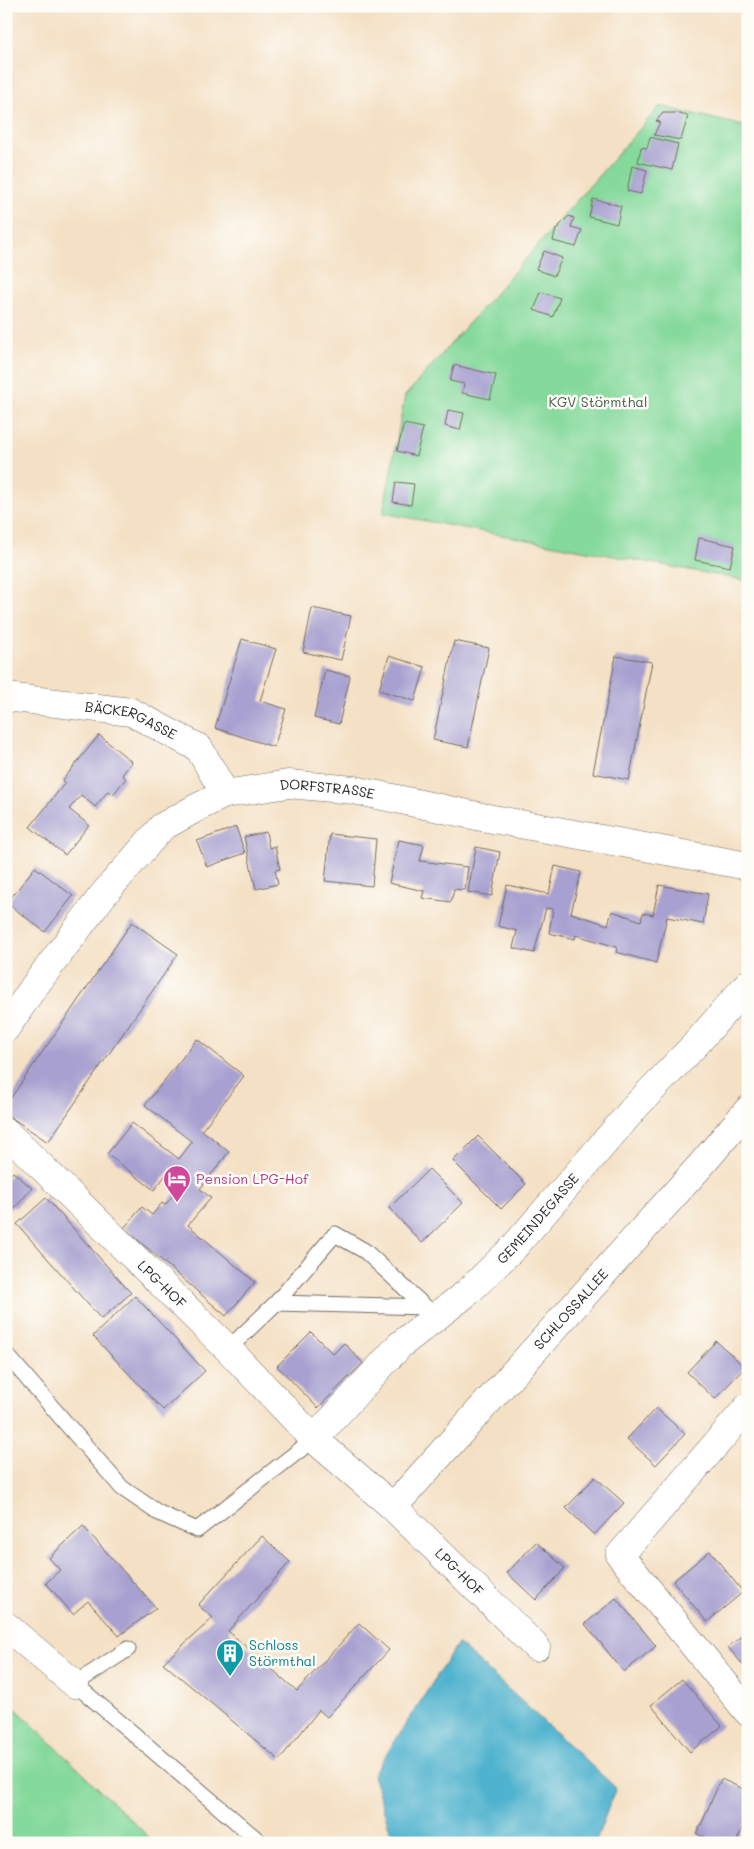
<svg xmlns="http://www.w3.org/2000/svg" width="754" height="1849" font-family="Mali,sans-serif">
	<rect width="100%" height="100%" fill="#fdfcf7"/>
	<filter id="ink" filterUnits="userSpaceOnUse"><feTurbulence type="fractalNoise" baseFrequency=".02" numOctaves="2"/><feDisplacementMap in="SourceGraphic" scale="10" xChannelSelector="R" yChannelSelector="G"/><feConvolveMatrix kernelMatrix="1 2 1 2 8 2 1 2 1" color-interpolation-filters="sRGB"/></filter>
	<filter id="wash" filterUnits="userSpaceOnUse"><feTurbulence type="fractalNoise" baseFrequency=".0096" numOctaves="4" result="noise"/><feDisplacementMap in="SourceGraphic" scale="20" xChannelSelector="R" yChannelSelector="G"/><feGaussianBlur stdDeviation="1.12" result="paint"/><feColorMatrix in="noise" values="0 0 0 0 0 0 0 0 0 0 0 0 0 0 0 0 0 1.4 0 .05"/><feComposite in="paint" operator="in"/></filter>
	<g filter="url(#wash)">
		<rect width="100%" height="100%" fill="#f4e0c4"/>
		<path fill="#85d99b" stroke="#588263" d="M660,106L748,127V581L383,513L405,396Z
			M6,1699L155,1843H6Z"/>
		<path fill="#4fb2ce" stroke="#3d6e7c" d="M458,1643L616,1788L595,1843H394L373,1775Z"/>
		<g id="blocks">
			<path fill="#a8a0d0" d="M663,113H676L688,116L681,140L654,135L660,122L656,121Z
				M650,137L678,144L672,170L638,162L641,147L647,148Z
				M632,166L647,170L641,194L627,191Z
				M593,199L621,206L617,224L589,217Z
				M569,216L574,218L571,227L582,230L576,247L553,241L556,229Z
				M544,251L562,258L554,276L536,269Z
				M541,292L560,298L553,317L534,310Z
				M454,365L496,375L490,399L462,393L464,384L450,381Z
				M448,410L464,413L460,430L445,426Z
				M404,424L423,428L416,456L397,451Z
				M396,482L414,484L411,505L393,502Z
				M699,538L735,546L730,567L695,560Z
				M312,608L351,616L341,660L303,652Z
				M242,639L276,649L260,701L286,709L274,747L215,728Z
				M454,641L489,648L468,747L433,740Z
				M389,656L425,667L415,701L379,690Z
				M616,656L652,662L629,780L593,773Z
				M325,670L350,676L339,724L314,718Z
				M99,735L132,762L122,775L126,778L113,795L108,791L95,807L81,795L69,809L89,825L65,855L30,827L65,783L62,781Z
				M236,827L245,853L207,867L197,841Z
				M266,832L269,848L275,846L280,869L275,870L278,884L256,889L244,837Z
				M330,834L376,839L372,886L325,881Z
				M399,840L424,845L420,861L468,867L465,890L454,889L451,902L422,898L424,891L389,883Z
				M476,847L500,852L492,896L468,892Z
				M555,866L581,872L571,913L608,925L612,911L641,921L643,913L653,915L659,885L708,894L703,924L667,917L656,963L616,952L617,947L576,935L575,939L549,933L553,909L546,908L534,953L513,948L517,931L498,926L507,885L549,894Z
				M35,867L73,896L45,932L7,903Z
				M132,922L178,954L48,1142L6,1114V1105Z
				M197,1039L244,1076L202,1130L229,1152L200,1189L211,1198L188,1225L255,1282L226,1316L124,1228L142,1207L152,1215L162,1203L165,1205L187,1179L172,1167L154,1190L107,1154L132,1123L179,1159L192,1142L145,1105Z
				M478,1136L526,1184L501,1209L453,1161Z
				M429,1169L463,1203L422,1243L389,1208Z
				M13,1172L32,1188L15,1208L12,1206L6,1213V1180Z
				M46,1198L131,1293L101,1319L17,1224Z
				M135,1296L205,1371L163,1410L93,1336Z
				M311,1332L333,1354L344,1343L363,1363L318,1408L277,1366Z
				M716,1341L745,1367L715,1399L687,1372Z
				M656,1408L685,1434L656,1465L627,1439Z
				M595,1477L624,1503L594,1535L566,1508Z
				M83,1526L156,1608L119,1636L88,1601L73,1614L46,1583L60,1570L49,1558Z
				M262,1536L290,1562L228,1631L297,1691L359,1623L389,1650L327,1717L319,1710L279,1760L163,1663L213,1618L198,1605Z
				M536,1542L565,1568L536,1600L507,1573Z
				M710,1551L743,1592L707,1622L673,1581Z
				M616,1598L656,1646L624,1672L585,1624Z
				M748,1631V1671L728,1647Z
				M682,1679L722,1726L690,1752L651,1705Z
				M721,1779L748,1791V1815L736,1843H718L697,1834Z"/>
		</g>
	</g>
	<g filter="url(#ink)">
		<use href="#blocks" fill-opacity="0" stroke="#716a61" stroke-width="1"/>
		<g fill="none" stroke-linecap="round" stroke-linejoin="round">
			<g stroke="#716a61" stroke-width="17">
				<path id="service" d="M276,1303L426,1307
					M228,1349L276,1303L335,1234L365,1251L436,1317
					M6,1354L122,1488L157,1512L197,1530L314,1439
					M128,1649L75,1684L261,1843"/>
			</g>
			<g stroke="#716a61" stroke-width="29">
				<g id="minor">
					<path id="s1" d="M6,697L131,712L199,748L225,794"/>
					<path id="s2" d="M6,1028L33,988L103,895L162,827L198,807L225,794L288,784L354,790L482,817L748,866"/>
					<path id="s3" d="M6,1132L228,1349L314,1439L393,1507L536,1647"/>
					<path d="M748,1407L620,1555L748,1712"/>
					<path id="s4" d="M314,1439L400,1345L468,1292L514,1247L637,1105L695,1045L748,984"/>
					<path id="s5" d="M393,1507L701,1165L748,1110"/>
					<path d="M6,1626L75,1684"/>
				</g>
			</g>
			<use href="#service" stroke="#fff" stroke-width="15"/>
			<use href="#minor" stroke="#fff" stroke-width="28"/>
		</g>
	</g>
	<defs>
		<g id="hotel-pin" transform="scale(1.4375)"><path d="M0 17L-7.5 6A9.5 9.5 0 1 1 7.5 6Z" fill="#d1479c" stroke="#fdfcf7"/><path d="M-6-4.5h1.5V1H6V5H4.5V3h-9V5H-6ZM-4 0a1.8 1.8 0 1 1 3.6 0ZM.5 0V-2.5h3Q6-2.5 6 0Z" fill="#fff"/></g>
		<g id="building-pin" transform="scale(1.4375)"><path d="M0 17L-7.5 6A9.5 9.5 0 1 1 7.5 6Z" fill="#0f9aa8" stroke="#fdfcf7"/><path d="M-4-6H4V6H1V3H-1V6H-4ZM-2.5-4.3h1.7v1.8h-1.7ZM.8-4.3h1.7v1.8H.8ZM-2.5-1h1.7V.8h-1.7ZM.8-1h1.7V.8H.8Z" fill="#fff"/></g>
	</defs>
	<g fill-rule="evenodd">
		<use href="#hotel-pin" x="177" y="1179"/>
		<use href="#building-pin" x="230" y="1653"/>
	</g>
	<g text-anchor="middle" stroke-width="5" stroke-linejoin="round" paint-order="stroke">
		<g font-size="14" fill="#465f4d" stroke="#fdfcf7">
			<text x="598" y="407">KGV Störmthal</text>
		</g>
		<g font-size="14" fill="#2b2b2b" stroke="#fdfcf7">
			<text dy="5" stroke="none"><textPath href="#s1" startOffset="128">BÄCKERGASSE</textPath></text>
			<text dy="5" stroke="none"><textPath href="#s2" startOffset="429">DORFSTRASSE</textPath></text>
			<text dy="5" stroke="none"><textPath href="#s4" startOffset="315">GEMEINDEGASSE</textPath></text>
			<text dy="5" stroke="none"><textPath href="#s3" startOffset="218">LPG-HOF</textPath></text>
			<text dy="5" stroke="none"><textPath href="#s5" startOffset="266">SCHLOSSALLEE</textPath></text>
			<text dy="5" stroke="none"><textPath href="#s3" startOffset="632">LPG-HOF</textPath></text>
		</g>
		<g font-size="14" fill="#b23c85" stroke="#fdfcf7" text-anchor="start">
			<text x="196" y="1184">Pension LPG-Hof</text>
		</g>
		<g font-size="14" fill="#0d838f" stroke="#fdfcf7" text-anchor="start">
			<text x="249" y="1650">Schloss<tspan x="249" dy="16">Störmthal</tspan></text>
		</g>
	</g>
	<rect width="754" height="1849" fill="none" stroke="#fdfcf7" stroke-width="25"/>
</svg>
